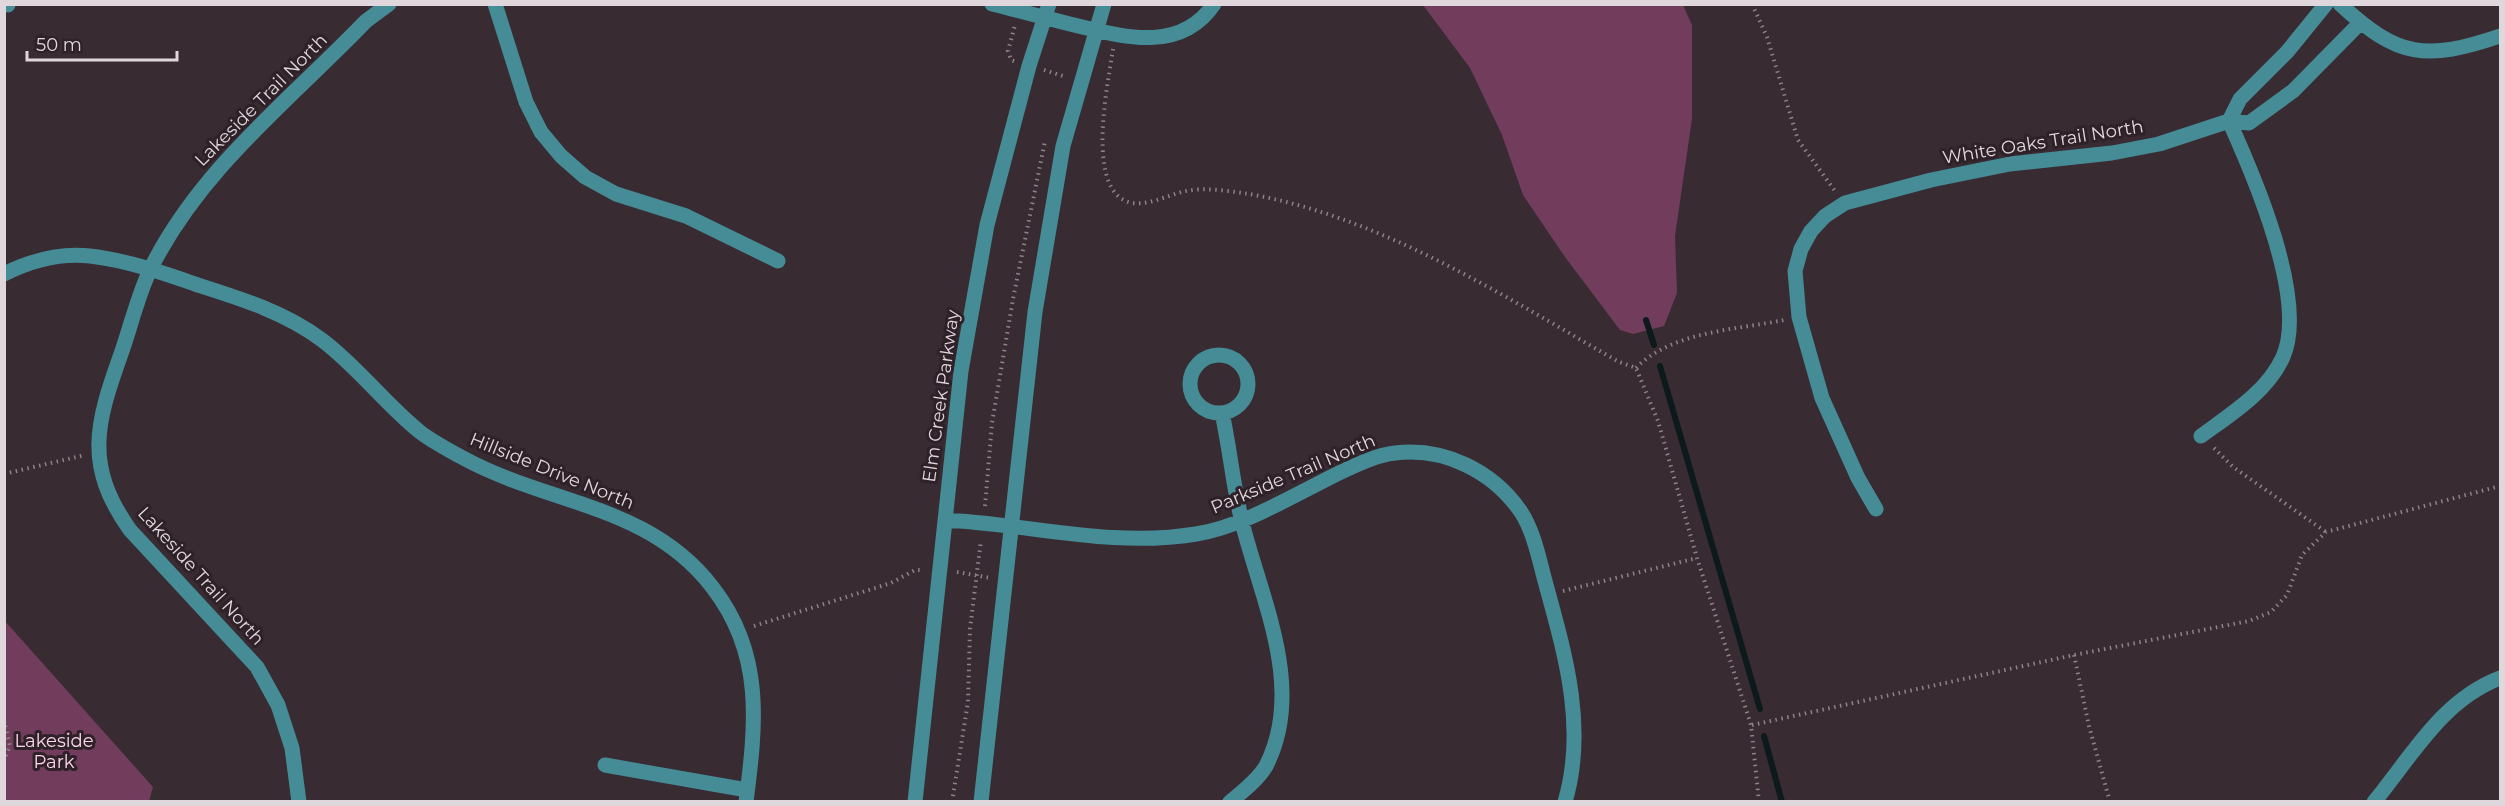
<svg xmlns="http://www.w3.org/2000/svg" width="2505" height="806" font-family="Montserrat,sans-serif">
	<rect width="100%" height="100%" fill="#382b32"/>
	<path fill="#723d5d" d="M1423,5H1683L1692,25V119L1675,236L1677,293L1664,326L1633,334L1620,330L1565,257L1523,195L1502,135L1470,68Z
		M4,620L153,787L149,801H5Z"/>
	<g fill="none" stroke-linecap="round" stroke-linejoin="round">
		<path stroke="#0c1a1c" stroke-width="6" d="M1646,320L1654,345
			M1660,366L1760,709
			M1764,736L1782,802"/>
		<path stroke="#8e8389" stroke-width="4" stroke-dasharray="1.5 4.5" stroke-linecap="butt" d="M1752,4L1767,37L1798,140L1835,191
			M1113,49C1108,83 1090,167 1117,195C1136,214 1165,195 1186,191C1206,187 1229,191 1249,194C1381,217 1504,296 1619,362L1636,368L1658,421L1697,558L1751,725L1759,802
			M1014,61L1011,60L1008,51L1015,25
			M1044,70L1066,77
			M1636,368C1672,331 1736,330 1784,320
			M2214,448L2233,467L2326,532
			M4,474L85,455
			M985,506L992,423L1013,299L1045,141
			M957,572L991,578
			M1563,591L1697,558
			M754,626L891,583L915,570H922
			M2074,655L2089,726L2110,802
			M4,720L10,746L4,760
			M1752,725L2074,655L2249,621L2271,612L2287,595L2302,555L2326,532L2500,486
			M952,802L968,702L970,629L981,540"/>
		<path stroke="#458c97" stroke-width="15" d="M8,4V5
			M495,4L526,102L541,132L561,156L585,177L616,194L686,216L778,261
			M992,4C1021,11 1049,19 1078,26C1124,37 1181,53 1214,4
			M2340,4C2398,58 2426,61 2500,36
			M2229,121L2240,99L2287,52L2326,4
			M4,274C30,261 61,253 90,256C125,260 161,272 195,284C239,298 285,312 322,340C358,367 385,404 420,432C433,442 450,451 465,459C551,505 650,505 713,588C764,654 756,724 746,802
			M1190 384a29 29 0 1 1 58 0a29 29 0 1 1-58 0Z
			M1222,413C1230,449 1233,486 1242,522C1261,599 1306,688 1266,766C1258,780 1242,792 1230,802
			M2201,436C2231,414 2267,392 2283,357C2308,300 2254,176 2229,121
			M1876,509L1858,478L1822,398L1799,317L1795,271L1801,249L1811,231L1825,216L1845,203L1931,180L2010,164L2112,153L2159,144L2229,121L2249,123L2293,91L2360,23
			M945,520C1028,524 1112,548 1196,534C1242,527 1296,494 1339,473C1356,465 1376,455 1395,453C1444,447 1493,471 1521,512C1534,532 1539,559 1545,581C1565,654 1587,727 1565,802
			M605,765L747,790
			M299,802L292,748L278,705L257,667L130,530C84,465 96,424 121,354C131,326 138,294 151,268C201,168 290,100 366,21L389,4
			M915,802L961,371L987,225L1029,66L1049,4
			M981,802L1035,312L1063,146L1104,4
			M2374,802C2412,756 2442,700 2500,678"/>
	</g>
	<g text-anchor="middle" stroke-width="6" stroke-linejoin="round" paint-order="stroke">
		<g font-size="18" fill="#e0d7dc" stroke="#2e2128">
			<text transform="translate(261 100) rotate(-45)" y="6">Lakeside Trail North</text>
			<text transform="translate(2043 142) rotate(-9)" y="6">White Oaks Trail North</text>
			<text transform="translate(941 396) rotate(-82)" y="6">Elm Creek Parkway</text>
			<text transform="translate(552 471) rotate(22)" y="6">Hillside Drive North</text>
			<text transform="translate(1293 474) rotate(-23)" y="6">Parkside Trail North</text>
			<text transform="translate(201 576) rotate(48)" y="6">Lakeside Trail North</text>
		</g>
		<g font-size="18" fill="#fcd5ea" stroke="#2e2128">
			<text x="54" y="747">Lakeside<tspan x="54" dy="21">Park</tspan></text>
		</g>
	</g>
	<rect width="2505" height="806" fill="none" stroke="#e0d7dc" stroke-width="12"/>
	<path d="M27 51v9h150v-9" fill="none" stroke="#e0d7dc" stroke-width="3"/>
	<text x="36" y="51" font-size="18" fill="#e0d7dc" stroke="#2e2128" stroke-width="4.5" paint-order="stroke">50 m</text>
</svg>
